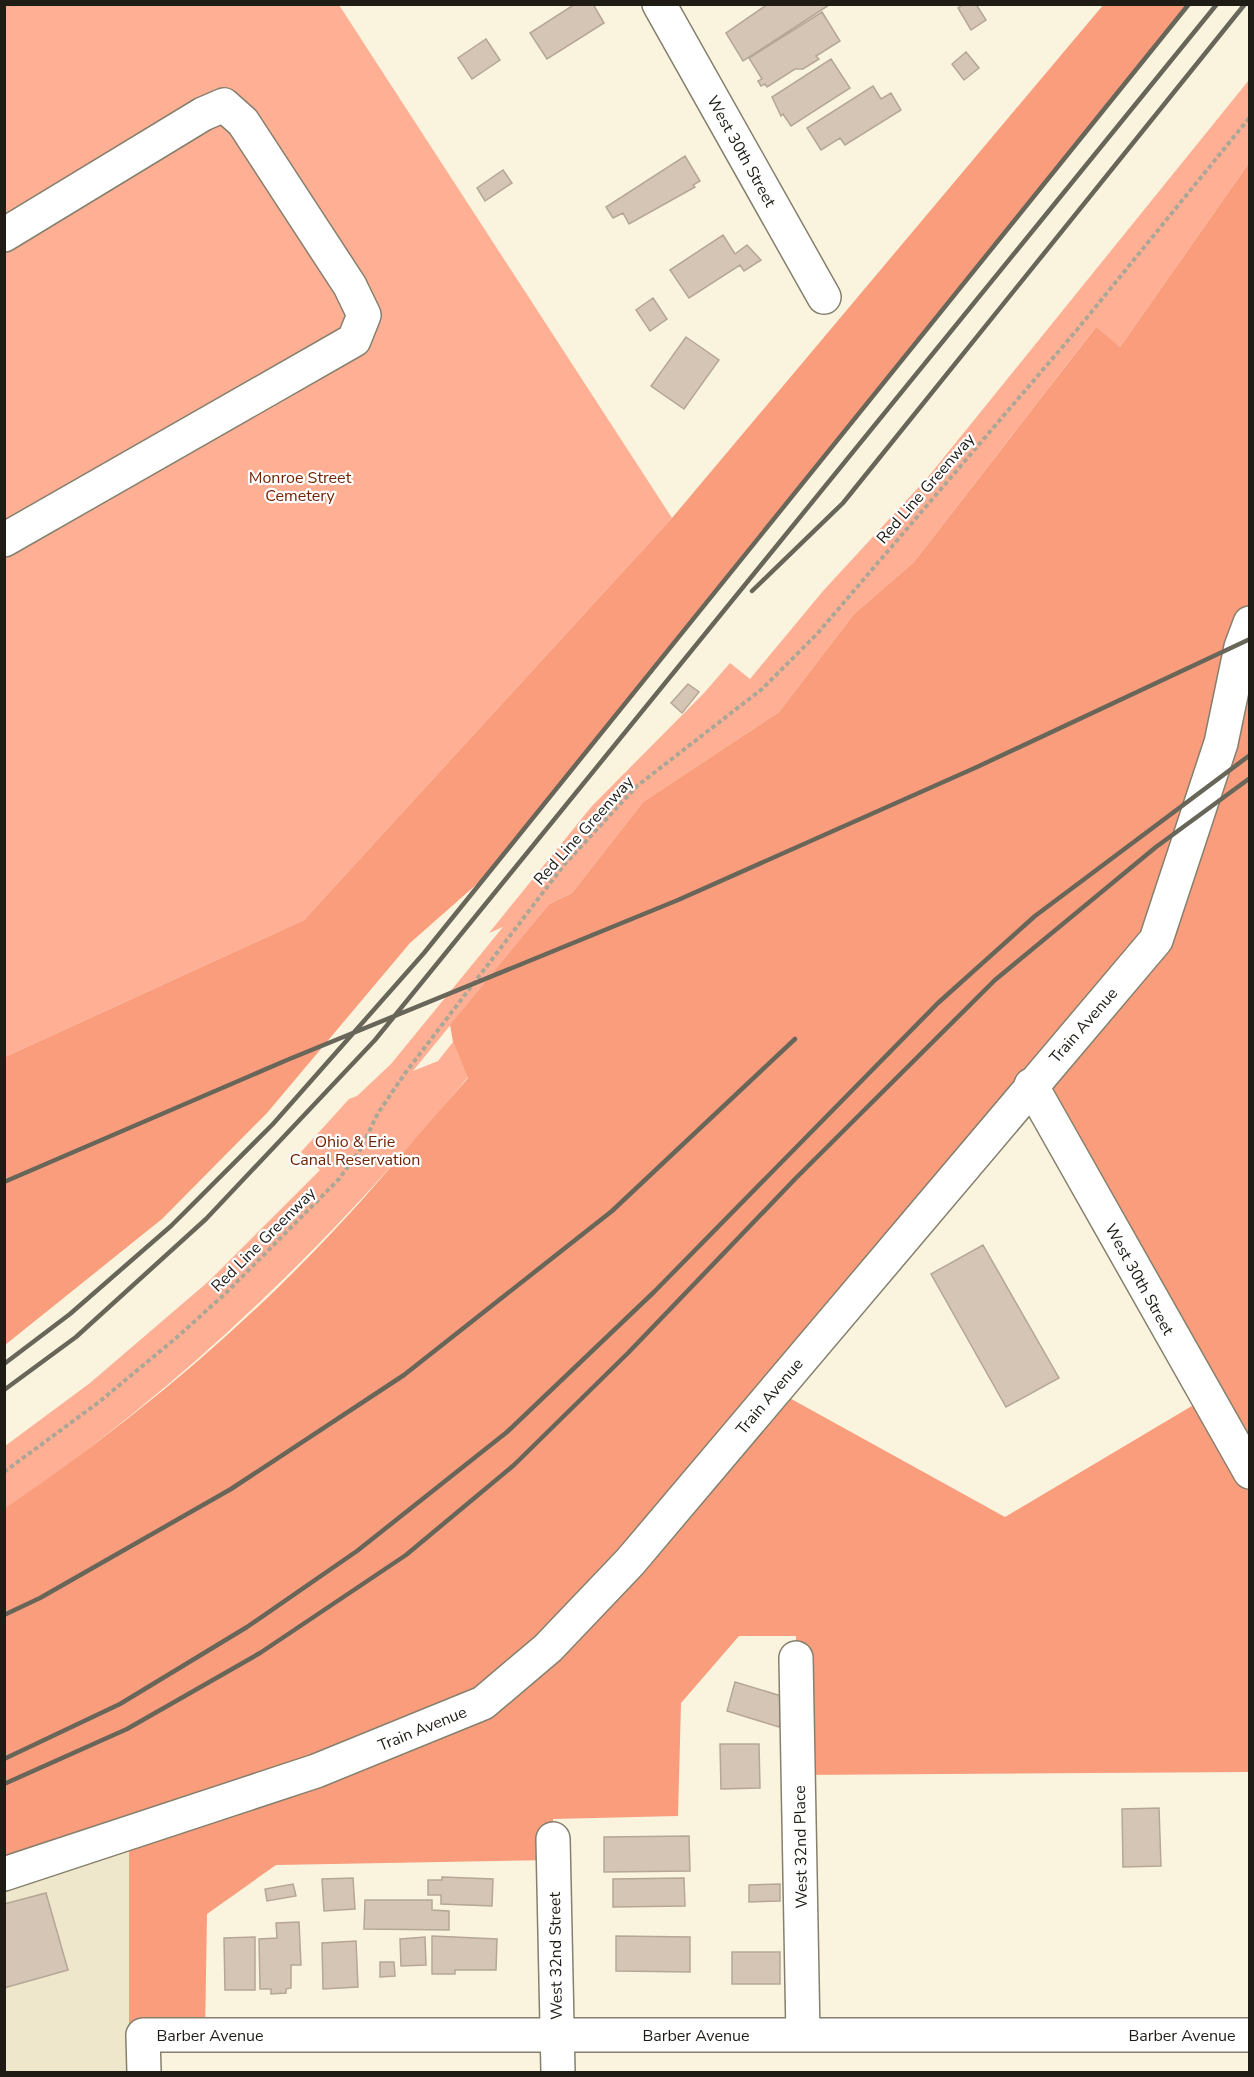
<svg xmlns="http://www.w3.org/2000/svg" width="1254" height="2077" font-family="'Nunito Sans',sans-serif">
	<rect width="100%" height="100%" fill="#faf4df"/>
	<path fill="#efe7cb" d="M129,1833V2072H5L4,1874Z"/>
	<path fill="#feaf94" d="M4,5H339L672,518L304,920L5,1057Z
		M1249,80V163L1120,347L1095,328L914,562L854,614L779,712L643,802L572,893L549,904L413,1071L438,1061L453,1042L468,1077C332,1242 181,1389 5,1509V1446L90,1383L209,1281L320,1170L301,1152L349,1099L357,1096L391,1064L503,927L489,933L592,806L704,693L730,663L750,679L823,591L928,477Z"/>
	<path fill="#f99d7d" fill-rule="evenodd" d="M1104,4L1189,5L486,876L410,943L267,1113L162,1219L5,1345V1057L304,920L672,518Z
		M1249,163V1772L798,1775L796,1636H739L681,1703L678,1816L553,1819V1860L276,1865L207,1914L205,2035H129V1833L5,1874L4,1509C119,1431 228,1342 324,1241C374,1189 420,1132 468,1078L453,1042L450,1025L549,904L572,893L643,802L779,712L854,614L914,562L1096,327L1120,347ZM1032,1086L1207,1397L1005,1517L775,1390Z"/>
	<path fill="#d5c5b5" stroke="#b5a696" stroke-width="1.5" d="M575,4H593L604,23L547,59L530,33Z
		M768,4H829V5L743,61L726,33Z
		M964,4H976L986,20L971,30L958,8Z
		M822,12L840,41L816,56L819,59L803,69H795L767,87L765,84L761,86L758,81L762,79L749,58Z
		M486,39L500,60L472,79L458,58Z
		M966,52L979,68L964,80L952,64Z
		M831,59L850,88L791,126L783,114L781,116L772,97Z
		M873,86L881,99L891,93L901,110L845,145L840,138L821,150L807,128Z
		M685,156L700,181L693,185L695,187L629,224L623,213L613,218L606,207Z
		M503,170L512,183L485,201L477,188Z
		M723,235L735,254L747,245L761,260L744,271L740,265L689,298L670,270Z
		M653,298L667,319L650,331L636,310Z
		M686,337L719,360L684,409L651,386Z
		M688,684L699,692L682,713L671,703Z
		M983,1245L1059,1378L1006,1407L931,1274Z
		M735,1682L788,1698L779,1727L727,1711Z
		M720,1744H759L760,1788L721,1789Z
		M1159,1808L1161,1866L1123,1867L1122,1809Z
		M689,1836L690,1871L604,1872V1837Z
		M442,1877L493,1879L492,1906L441,1904V1895H428V1880H442Z
		M353,1878L355,1909L324,1911L322,1879Z
		M684,1878L685,1906L613,1907V1879Z
		M293,1884L296,1896L267,1901L265,1889Z
		M780,1884V1901L749,1902V1885Z
		M46,1893L68,1970L4,1988V1904Z
		M365,1900H432V1910L449,1911V1930L364,1929Z
		M299,1922L301,1965H291V1988L286,1989V1993L271,1994V1989H260L259,1939L277,1938L276,1923Z
		M432,1936L497,1939L496,1970H455V1974H432Z
		M616,1936L690,1937V1972L616,1971Z
		M255,1937V1990H225L224,1938Z
		M425,1937L426,1965L401,1966L400,1939Z
		M356,1941L358,1987L323,1989L322,1943Z
		M732,1952H780V1984H732Z
		M380,1962H394L395,1976L380,1977Z"/>
	<g fill="none" stroke-linecap="round" stroke-linejoin="round">
		<g stroke="#85806d" stroke-width="36">
			<path id="minor" d="M659,4L824,297
				M4,235L203,114L224,105L243,122L350,286L364,315L354,340L4,540
				M1031,1085L1250,1472
				M796,1658L803,2035
				M553,1839L558,2072
				M4,1874L316,1771L483,1703L548,1648L630,1562L1156,940L1221,743L1241,647L1250,623
				M144,2072L143,2035H1250"/>
		</g>
		<path stroke="#aba797" stroke-width="4" stroke-dasharray="4.5 3" stroke-linecap="butt" d="M4,1472L99,1402L176,1338L225,1294L339,1179L360,1150L378,1113L406,1072L564,865L637,786L762,689L817,634L1076,331L1250,117"/>
		<use href="#minor" stroke="#fff" stroke-width="33"/>
		<path stroke="#686559" stroke-width="4.5" d="M752,591L843,503L1245,4
			M4,1182L287,1060L678,900L977,767L1250,639
			M4,1364L70,1314L171,1226L273,1124L424,953L1189,4
			M4,1390L76,1337L206,1219L375,1040L1217,4
			M4,1615L40,1598L231,1489L404,1375L612,1211L795,1039
			M4,1759L120,1704L247,1627L357,1551L507,1432L654,1292L938,1003L1035,916L1250,755
			M4,1784L127,1729L260,1653L406,1555L514,1465L628,1353L795,1179L995,980L1156,847L1250,778"/>
	</g>
	<g text-anchor="middle" stroke-width="4.5" stroke-linejoin="round" paint-order="stroke">
		<g font-size="16" fill="#1e1c15" stroke="#fff">
			<text transform="translate(742 151) rotate(61)" y="6">West 30th Street</text>
			<text transform="translate(925 488) rotate(-49)" y="6">Red Line Greenway</text>
			<text transform="translate(583 830) rotate(-48)" y="6">Red Line Greenway</text>
			<text transform="translate(1083 1025) rotate(-49)" y="6">Train Avenue</text>
			<text transform="translate(263 1239) rotate(-45)" y="6">Red Line Greenway</text>
			<text transform="translate(1140 1279) rotate(61)" y="6">West 30th Street</text>
			<text transform="translate(769 1396) rotate(-50)" y="6">Train Avenue</text>
			<text transform="translate(422 1728) rotate(-22)" y="6">Train Avenue</text>
			<text transform="translate(800 1847) rotate(-91)" y="6">West 32nd Place</text>
			<text transform="translate(555 1956) rotate(-91)" y="6">West 32nd Street</text>
			<text x="210" y="2041">Barber Avenue</text>
			<text x="696" y="2041">Barber Avenue</text>
			<text x="1182" y="2041">Barber Avenue</text>
		</g>
		<g font-size="16" fill="#722200" stroke="#fff">
			<text x="300" y="483">Monroe Street<tspan x="300" dy="18">Cemetery</tspan></text>
			<text x="355" y="1147">Ohio &amp; Erie<tspan x="355" dy="18">Canal Reservation</tspan></text>
		</g>
	</g>
	<rect width="1254" height="2077" fill="none" stroke="#1e1c15" stroke-width="12"/>
</svg>
